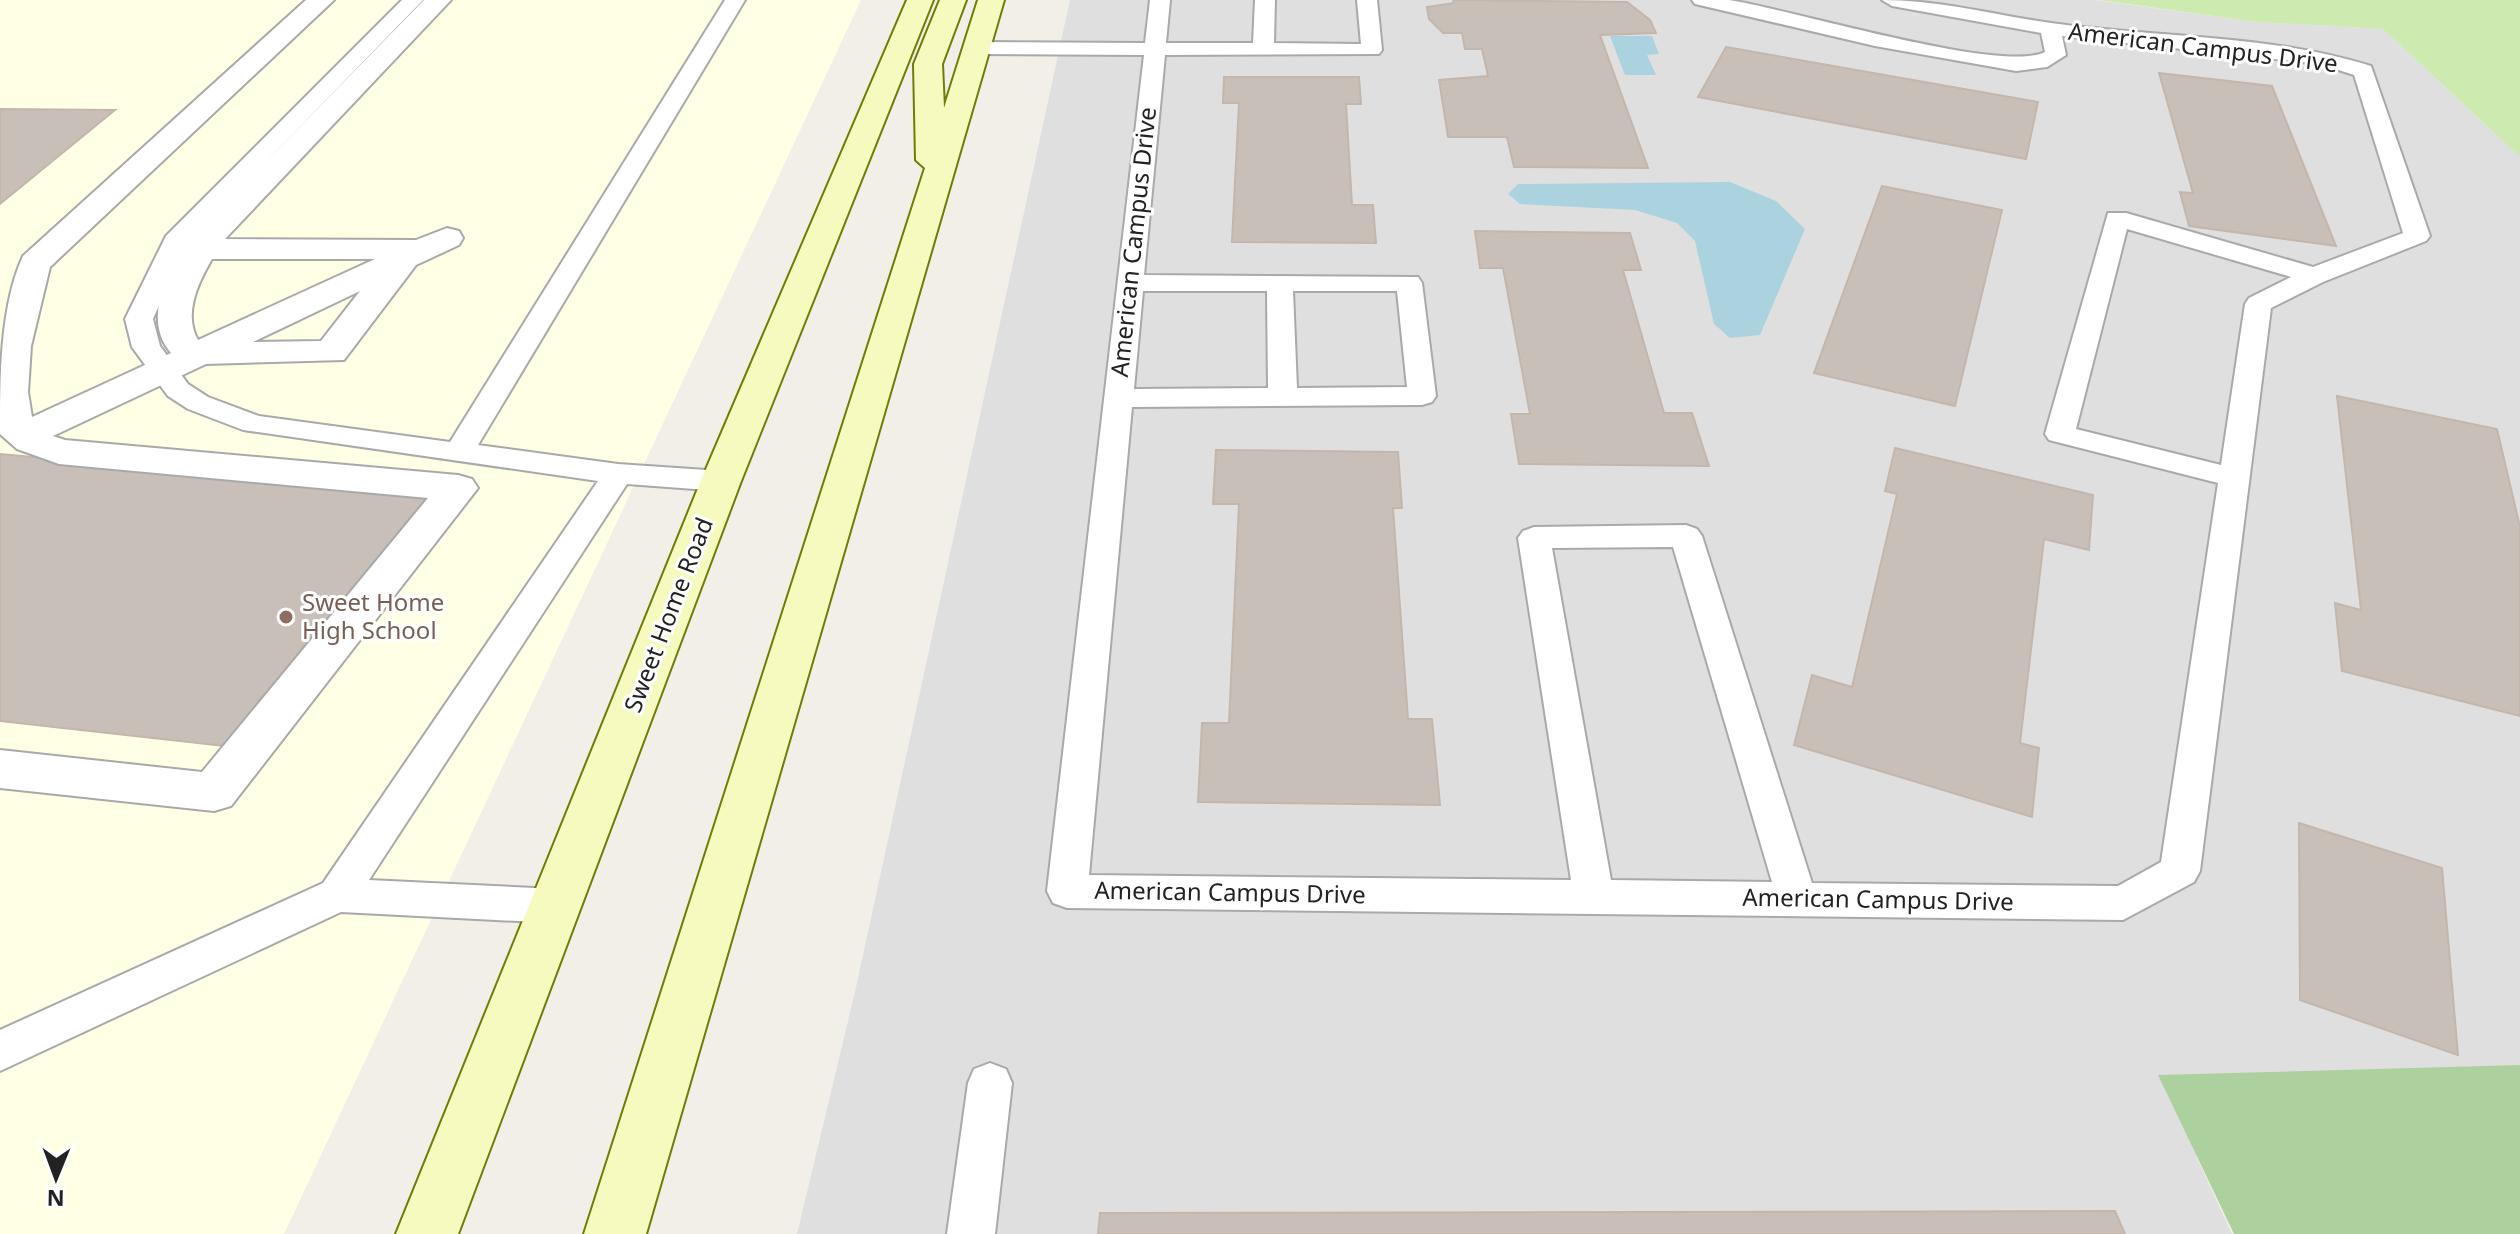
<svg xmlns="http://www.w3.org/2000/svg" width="2520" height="1234" font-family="'Noto Sans',sans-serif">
	<rect width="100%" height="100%" fill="#f2efe9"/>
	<path fill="#e0dfdf" d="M1070,0H2095L2257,22L2383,29L2520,157V1143L2196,1156L2232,1234H797L855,992Z"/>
	<path fill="#ffffe5" d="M0,0H861L284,1234H0Z"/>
	<path fill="#cdebb0" d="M2099,0H2520V157L2383,29L2257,22Z"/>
	<path fill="#add19e" d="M2520,1065V1234H2234L2158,1075Z"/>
	<path fill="#aad3df" d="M1610,36H1652L1659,54L1647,55L1656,75H1625Z
		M1730,182L1776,201L1805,229L1760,335L1730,338L1714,324L1695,241L1677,223L1635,210L1520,204L1508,194L1518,184Z"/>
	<path fill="#c7bfb8" stroke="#c4b6ab" stroke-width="2" d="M1453,0L1627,2L1650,20L1656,33L1600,35L1648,168L1514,167L1507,137H1448L1439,80L1488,76L1482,49H1465L1462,33H1443L1429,19L1427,7L1454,3Z
		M1726,47L2038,102L2026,159L1698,97Z
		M2159,73L2272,86L2336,246L2189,226L2180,192L2193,193Z
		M1224,77H1359L1361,104H1346L1352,205H1373L1376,243L1232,242L1239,103H1223Z
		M0,109L115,110L0,204Z
		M1882,186L2002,210L1955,406L1814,373Z
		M1475,231L1630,233L1641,270H1623L1664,413H1692L1709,466L1519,464L1511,414H1530L1503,268H1480Z
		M2337,396L2497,429L2520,527V716L2342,671L2335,603L2361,610Z
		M1895,448L2093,495L2089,550L2044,539L2020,743L2039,748L2032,817L1794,745L1812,675L1852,687L1897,494L1885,491Z
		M1216,450L1398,452L1402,508H1393L1408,719H1432L1440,805L1198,802L1202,723H1229L1239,504H1213Z
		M0,454L433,493L224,746L0,721Z
		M2299,823L2442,868L2458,1055L2300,1000Z
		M2115,1211L2125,1234H1098L1100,1213Z"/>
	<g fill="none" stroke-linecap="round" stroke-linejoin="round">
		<g stroke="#a9a9a9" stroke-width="4">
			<path id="service" d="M402,0H423L186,244L153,319L160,346L188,384L208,397L259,416L450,442L725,0H745L478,445L618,464L721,471L732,474L736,481L732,488L721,491L627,484L369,880L556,889L570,894L576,906L570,918L556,923L341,912L0,1071V1030L323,883L598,481L243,430L188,409L168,396L132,347L125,319L166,236Z
				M1150,0H1170L1166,43H1253L1255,0H1275L1274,43L1361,44L1357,0H1377L1382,50L1379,54L1165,55L1144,275L1418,277L1422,283L1436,396L1432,402L1422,405L1132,407L1089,875L1571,880L1518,538L1523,531L1534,527L1686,525L1697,529L1702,536L1812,883L2118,886L2161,862L2218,483L2049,440L2045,434L2108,213H2126L2313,267L2403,233L2354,75L2320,64L2062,36L2066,55L2047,67L2016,71L1875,46L1695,4L1692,0C1704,0 1717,0 1729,0C1790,9 2001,74 2045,52L2041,33L1892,6L1882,0C1940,0 1994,15 2051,23C2157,38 2269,34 2371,66L2430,236L2426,241L2323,282L2271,308L2200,871L2194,882L2123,920L1067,908L1053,903L1047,891L1144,55L977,54L967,48L977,42L1145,43ZM2127,229L2291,277L2249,298L2245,304L2221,465L2076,429ZM1143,291H1267L1268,388L1134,389ZM1293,291H1397L1407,387L1297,388ZM1673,547L1772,882L1611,880L1552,548Z
				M990,1063L1006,1069L1012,1083L995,1234H947L968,1083L974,1069Z"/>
		</g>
		<g stroke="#a9a9a9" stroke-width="4">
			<path id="pedestrian" d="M306,0H334L50,267L31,346L28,392L32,417L171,353C142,320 167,271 187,242L424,0H451L225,239L416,240L447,228L459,231L463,238L459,245L416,265L344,360L206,364L53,436L65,440L458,475L472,479L478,488L231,806L214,811L0,788V750L202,772L428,498L59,464L17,449L0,434C0,377 0,306 23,256ZM212,259H375L198,340C183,314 198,283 212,259ZM360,291L321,341L253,342Z"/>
		</g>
		<g stroke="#707d05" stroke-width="4">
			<path id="secondary" d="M907,0H933L741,481L458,1234H396L701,481Z
				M940,0H966L942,64L944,108L978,0H1004L646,1234H584L925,168L916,160L914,64Z"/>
		</g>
		<use href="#service" fill="#fff" fill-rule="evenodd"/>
		<use href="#pedestrian" fill="#fff" fill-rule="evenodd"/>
		<use href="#secondary" fill="#f7fabf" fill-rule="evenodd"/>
	</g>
	<circle fill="#8d6e63" stroke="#fff" stroke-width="3" cx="286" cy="617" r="8"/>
	<g text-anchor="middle" stroke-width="6" stroke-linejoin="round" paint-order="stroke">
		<g font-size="24" fill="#222" stroke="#fff">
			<text transform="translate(2203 48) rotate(7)" y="8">American Campus Drive</text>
			<text transform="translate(1134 242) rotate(-84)" y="8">American Campus Drive</text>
			<text transform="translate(669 615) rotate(-69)" y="8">Sweet Home Road</text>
			<text transform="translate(1230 893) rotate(1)" y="8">American Campus Drive</text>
			<text transform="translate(1878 900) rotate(1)" y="8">American Campus Drive</text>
		</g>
		<g font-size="24" fill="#785e54" stroke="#fff" text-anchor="start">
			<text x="302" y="611">Sweet Home<tspan x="302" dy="28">High School</tspan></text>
		</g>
	</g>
	<g transform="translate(56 1178) rotate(181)" stroke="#ffffff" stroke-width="6" paint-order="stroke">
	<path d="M0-6L14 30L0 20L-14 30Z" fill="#222222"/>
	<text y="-12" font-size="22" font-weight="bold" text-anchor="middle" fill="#222222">N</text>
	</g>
</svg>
